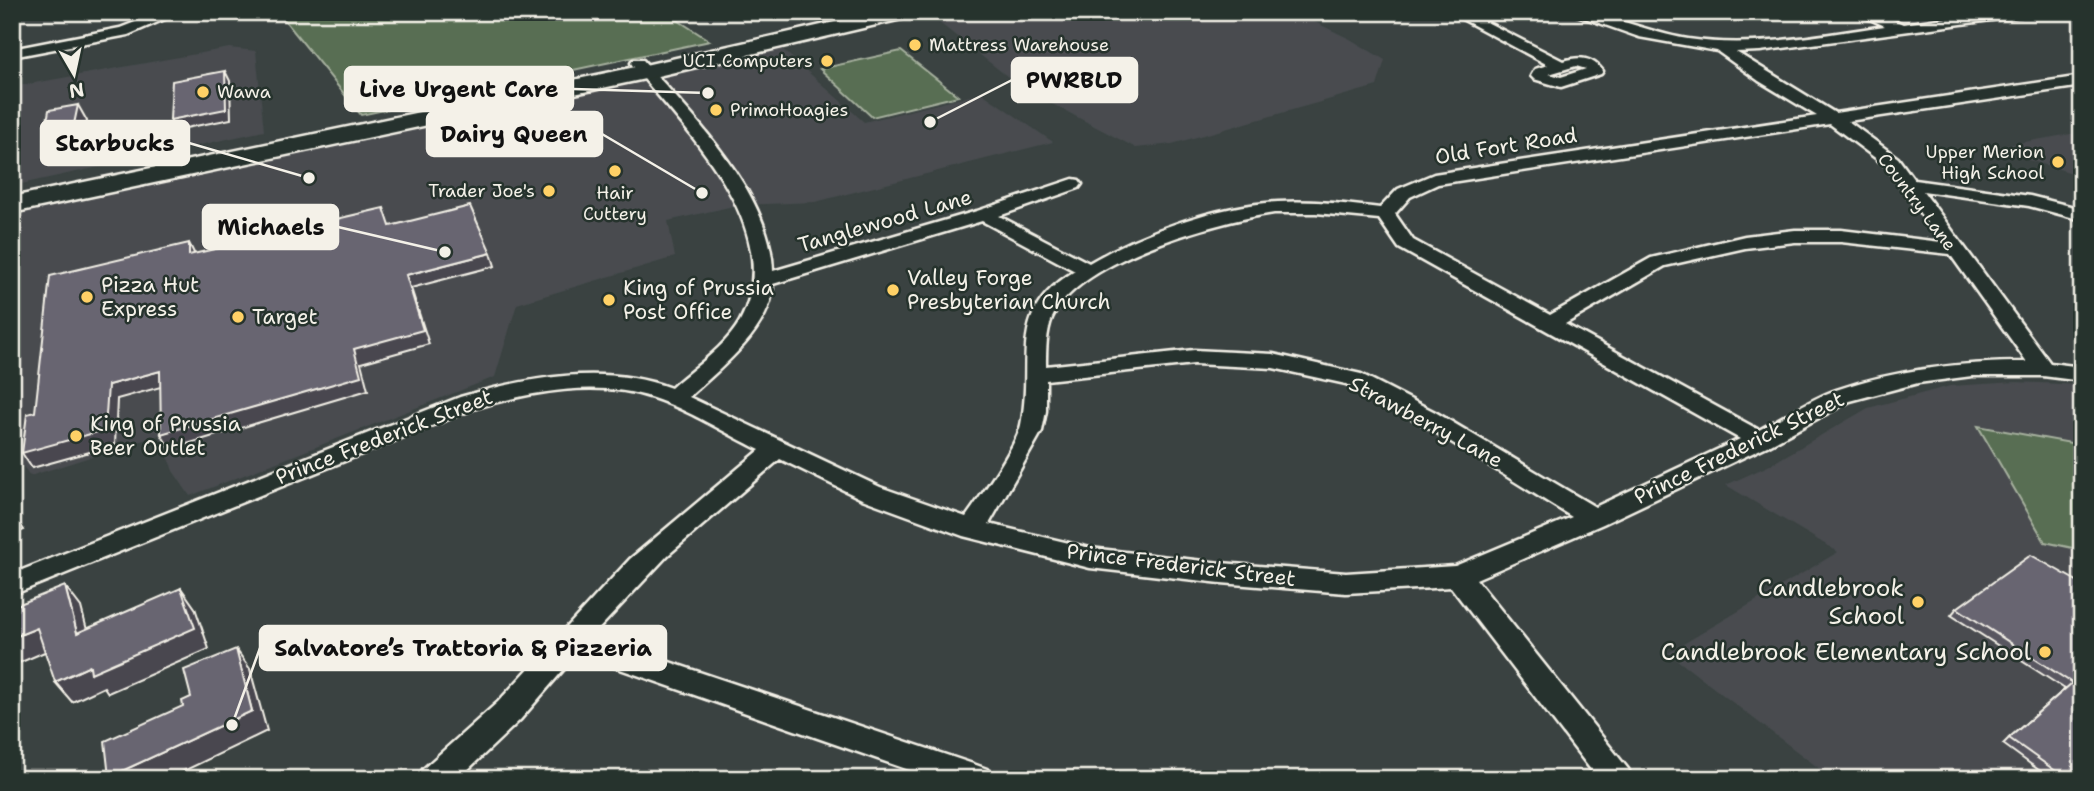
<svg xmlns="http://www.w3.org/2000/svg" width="2094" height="791" font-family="'Shantell Sans',sans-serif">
	<rect width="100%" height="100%" fill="#3a4241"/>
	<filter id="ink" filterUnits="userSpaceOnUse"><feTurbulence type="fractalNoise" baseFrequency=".0143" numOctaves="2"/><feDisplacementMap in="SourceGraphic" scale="14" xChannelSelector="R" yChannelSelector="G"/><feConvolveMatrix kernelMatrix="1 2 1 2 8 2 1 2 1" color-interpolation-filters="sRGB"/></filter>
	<g filter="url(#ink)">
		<path fill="#484c4f" d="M974,12H1294L1350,39L1385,60L1377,86L1172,144L1136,148L1022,88L937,21Z
			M780,47L864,122L982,93L1053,142L815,202L738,205L668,221L675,257L517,304L495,377L190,496L173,471L160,435L30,476L18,459L17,430L12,431V212L642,80Z
			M229,48L256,51L264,131L12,186V87Z
			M2082,132V176L1989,148Z
			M2016,382L2082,385V779H1833L1668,653L1838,552L1726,485L1768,466L1868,408L1950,386Z"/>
		<path fill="#586e53" stroke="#a6b09e" stroke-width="2" d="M278,12H665L710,41L361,115Z
			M901,51L958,96L872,117L820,69Z
			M1978,426L2082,445V550L2045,542Z"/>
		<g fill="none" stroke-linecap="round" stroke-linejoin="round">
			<g stroke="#f4f1e8" stroke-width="5">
				<path id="minor" d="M161,12H181L128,35L12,57V49L120,28Z
					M1449,12H1467L1563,61C1580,56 1592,57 1603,71L1601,74L1561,87L1534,79L1531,76L1535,69L1548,65ZM1576,66L1586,69L1561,77L1549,74Z
					M1568,12C1609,12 1648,33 1688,39C1754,49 1820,35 1885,26L1855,12H1875L1903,24L1989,12H2028L2021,16L1760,51L1736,52L1835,113L2082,76V86L1848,121L1898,158L1914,180L2030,196L2082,209V220L2029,206L1923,191L2050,363L2082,367V381L2043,376H1972L1918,383L1850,401L1767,446L1603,524L1476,579L1628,769L1633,779H1598L1451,587L1346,593L1221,583L1090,568L963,536L862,499L780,459L668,555L592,636L976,765L987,769L992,779H935L577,654L520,720L458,779H418L423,769L498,702L630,559L760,450C727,434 687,409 653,398C597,379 531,392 476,408L12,595V574L460,397C527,378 603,363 671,388C693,368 725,348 740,321C789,231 686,130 633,66L631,63L633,60H643C692,116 771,193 773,271L977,211L1073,179L1079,180L1082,184L1079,188L999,216L1089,263C1144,231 1215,206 1278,202C1312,200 1346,204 1380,208L1398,189L1434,174L1817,116L1759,81L1717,51L1639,37ZM1830,124L1886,166L1941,242L1841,230H1795L1745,236L1651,258L1550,315L1413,240L1395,214L1410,197L1438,184ZM1274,213H1316L1379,219L1399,248L1740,439L1595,507L1435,412L1361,374L1273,354L1194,350L1046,366C1046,351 1046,333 1052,318C1078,260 1215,222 1274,213ZM982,221L1075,271C1004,313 1035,362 1021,425C1016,447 981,496 966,517L880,487L689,397C719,369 772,329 773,284ZM1795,242H1841L1950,254L2027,362C1962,362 1898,369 1836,390C1810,399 1784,417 1759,430L1565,324L1665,266L1745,248ZM1194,364L1273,368L1346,384L1419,422L1572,517L1455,566L1346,573L1221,563L1090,548L989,524L1042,431L1046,411V380Z"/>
			</g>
			<g stroke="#f4f1e8" stroke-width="5">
				<path id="highway" d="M879,12H916L906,18L645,79L12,213V197L645,65Z"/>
			</g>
			<use href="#minor" fill="#26332d" fill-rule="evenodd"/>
			<use href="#highway" fill="#26332d" fill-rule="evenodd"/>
		</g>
		<path fill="#595761" stroke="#f4f1e8" stroke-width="2" d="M2082,584V779H2051L2003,744L2009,738L2065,689L1951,615L1957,608Z"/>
		<path fill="#49474f" stroke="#f4f1e8" stroke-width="2" d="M225,71L230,81L231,119L175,130L170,120Z
			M78,105L87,121L83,145L75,150L53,155L44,138Z
			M189,243L196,257L189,255Z
			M491,253L495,266L411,288L429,344L361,363L368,390L170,449L161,434L354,349L406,275Z
			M160,371L168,385L117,399L115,445L32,468L22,453L108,385Z
			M12,512L24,530L12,535Z
			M65,586L81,607L93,653L77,633Z
			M181,588L195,608L209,649L108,693L104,687L72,702L55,682L90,666Z
			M37,628L54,648L12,666V638Z
			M236,649L250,669L267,731L167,779H111L109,777L252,711Z"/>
		<path fill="#686571" stroke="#f4f1e8" stroke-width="2" d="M225,71L226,109L170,120L172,81Z
			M78,105L73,129L66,133L44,138L49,110Z
			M470,206L491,253L406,275L423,330L354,349L361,376L161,434L160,371L108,385L105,430L22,453L27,414L35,412L50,276L189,243V255L258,239L257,233L330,215L332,220L384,208L390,226Z
			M2031,555L2082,584V779H2067L2009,738L2072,683L1957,608Z
			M65,586L77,633L181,588L195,628L91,673L90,666L55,682L37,628L12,638V607Z
			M236,649L252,711L109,777L105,741L183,706L182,701L191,697L184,670Z"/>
	</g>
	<g fill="#ffd166" stroke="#26332d" stroke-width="2.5">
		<circle cx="915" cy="45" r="7"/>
		<circle cx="827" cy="61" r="7"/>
		<circle cx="203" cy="92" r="7"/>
		<circle cx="716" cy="110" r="7"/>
		<circle cx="2058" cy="162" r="7"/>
		<circle cx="615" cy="171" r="7"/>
		<circle cx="549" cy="191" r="7"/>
		<circle cx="893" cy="290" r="7"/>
		<circle cx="87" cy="297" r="7"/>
		<circle cx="609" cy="300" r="7"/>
		<circle cx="238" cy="317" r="7"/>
		<circle cx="76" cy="436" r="7"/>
		<circle cx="1918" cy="602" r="7"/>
		<circle cx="2045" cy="652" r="7"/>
	</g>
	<g text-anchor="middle" stroke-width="5" stroke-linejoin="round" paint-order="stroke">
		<g font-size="18" fill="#f4f1e8" stroke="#26332d" text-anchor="start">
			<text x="929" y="51">Mattress Warehouse</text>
			<text x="813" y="67" text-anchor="end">UCI Computers</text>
			<text x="217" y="98">Wawa</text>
			<text x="730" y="116">PrimoHoagies</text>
			<text x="2044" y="158" text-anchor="end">Upper Merion<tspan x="2044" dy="21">High School</tspan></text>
			<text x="535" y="197" text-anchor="end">Trader Joe's</text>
			<text x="615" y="199" text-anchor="middle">Hair<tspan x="615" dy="21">Cuttery</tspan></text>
		</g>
		<g font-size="18" fill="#f4f1e8" stroke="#26332d">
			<text transform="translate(1917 202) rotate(53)" y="6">Country Lane</text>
		</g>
		<g font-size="21" fill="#f4f1e8" stroke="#26332d">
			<text transform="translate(1506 146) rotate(-9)" y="7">Old Fort Road</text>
			<text transform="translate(885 221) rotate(-16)" y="7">Tanglewood Lane</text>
			<text transform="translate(1426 422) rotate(28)" y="7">Strawberry Lane</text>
			<text transform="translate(384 437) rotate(-21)" y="7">Prince Frederick Street</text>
			<text transform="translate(1739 448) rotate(-26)" y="7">Prince Frederick Street</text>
			<text transform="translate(1181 565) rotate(7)" y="7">Prince Frederick Street</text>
		</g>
		<g font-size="21" fill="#f4f1e8" stroke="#26332d" text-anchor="start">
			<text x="907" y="285">Valley Forge<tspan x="907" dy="24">Presbyterian Church</tspan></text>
			<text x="101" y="292">Pizza Hut<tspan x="101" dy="24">Express</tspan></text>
			<text x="623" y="295">King of Prussia<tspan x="623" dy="24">Post Office</tspan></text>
			<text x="252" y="324">Target</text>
			<text x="90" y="431">King of Prussia<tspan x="90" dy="24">Beer Outlet</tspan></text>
		</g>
		<g font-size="24" fill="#f4f1e8" stroke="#26332d" text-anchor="end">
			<text x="1904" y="596">Candlebrook<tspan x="1904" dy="28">School</tspan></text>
			<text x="2031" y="660">Candlebrook Elementary School</text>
		</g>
	</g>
	<path fill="none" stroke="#f4f1e8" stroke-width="2.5" d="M930 122L1012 80M708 93L573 89M702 193L602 134M309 178L189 143M445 252L338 227M232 725L260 648"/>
	<g fill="#f4f1e8" stroke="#26332d" stroke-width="2.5">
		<circle cx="930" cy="122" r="7"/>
		<circle cx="708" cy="93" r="7"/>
		<circle cx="702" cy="193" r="7"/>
		<circle cx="309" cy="178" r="7"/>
		<circle cx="445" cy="252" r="7"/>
		<circle cx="232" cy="725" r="7"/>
	</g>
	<g fill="#f4f1e8" stroke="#f4f1e8" stroke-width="2.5">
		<rect x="1012" y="58" width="125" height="44" rx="7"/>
		<rect x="345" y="67" width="228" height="44" rx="7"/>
		<rect x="427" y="112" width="175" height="44" rx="7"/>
		<rect x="41" y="121" width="148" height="44" rx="7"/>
		<rect x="203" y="205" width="135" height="44" rx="7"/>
		<rect x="260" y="626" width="406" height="44" rx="7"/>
	</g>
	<g font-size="23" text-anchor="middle" font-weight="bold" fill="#111">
		<text x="1074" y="88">PWRBLD</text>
		<text x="459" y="97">Live Urgent Care</text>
		<text x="514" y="142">Dairy Queen</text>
		<text x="115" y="151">Starbucks</text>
		<text x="271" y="235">Michaels</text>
		<text x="463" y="656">Salvatore’s Trattoria &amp; Pizzeria</text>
	</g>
	<rect width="2094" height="791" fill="none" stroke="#26332d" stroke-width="42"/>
	<rect x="21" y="21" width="2052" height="749" fill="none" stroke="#f4f1e8" stroke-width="2.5" filter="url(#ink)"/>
	<g transform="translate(74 74) rotate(171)" stroke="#26332d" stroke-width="5" paint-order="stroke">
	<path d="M0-5L12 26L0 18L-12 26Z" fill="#f4f1e8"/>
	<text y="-10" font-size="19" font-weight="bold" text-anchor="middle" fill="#f4f1e8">N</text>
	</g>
</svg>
